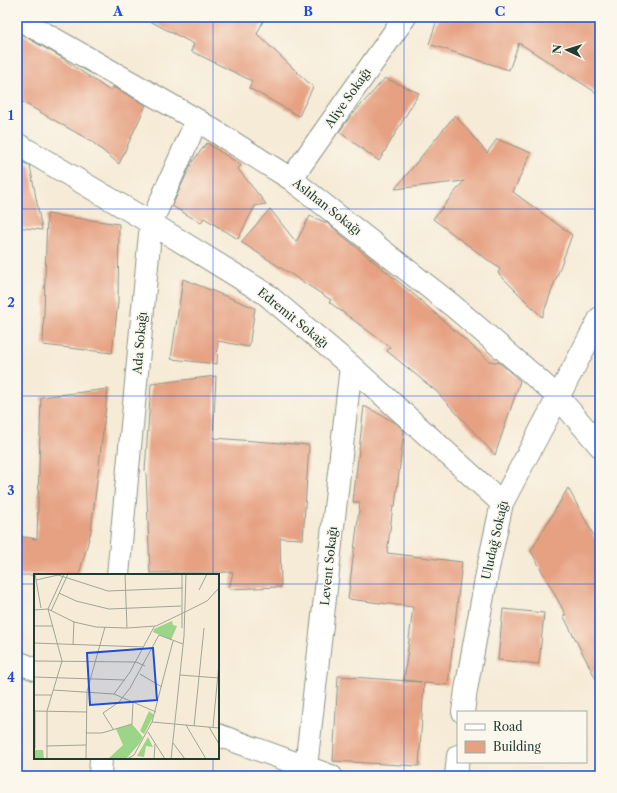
<svg xmlns="http://www.w3.org/2000/svg" width="617" height="793" font-family="'Libre Caslon Text',serif">
	<rect width="100%" height="100%" fill="#fbf7ec"/>
	<filter id="ink" filterUnits="userSpaceOnUse"><feTurbulence type="fractalNoise" baseFrequency=".025" numOctaves="2"/><feDisplacementMap in="SourceGraphic" scale="8" xChannelSelector="R" yChannelSelector="G"/><feConvolveMatrix kernelMatrix="1 2 1 2 8 2 1 2 1" color-interpolation-filters="sRGB"/></filter>
	<filter id="wash" filterUnits="userSpaceOnUse"><feTurbulence type="fractalNoise" baseFrequency=".012" numOctaves="4" result="noise"/><feDisplacementMap in="SourceGraphic" scale="16" xChannelSelector="R" yChannelSelector="G"/><feGaussianBlur stdDeviation="0.9" result="paint"/><feColorMatrix in="noise" values="0 0 0 0 0 0 0 0 0 0 0 0 0 0 0 0 0 1.4 0 .05"/><feComposite in="paint" operator="in"/></filter>
	<g filter="url(#wash)">
		<rect width="100%" height="100%" fill="#f6ebd7"/>
		<g id="blocks">
			<path fill="#e6a182" d="M142,17H265L257,34L313,87L299,116L249,88L252,81L191,51L194,44Z
				M438,17H600V95L519,43L509,70L429,44Z
				M17,32L59,56L110,91L113,87L146,105L119,164L91,141L17,99Z
				M385,78L419,93L379,161L339,132L347,121Z
				M455,115L487,153L497,139L531,153L513,192L572,235L542,317L498,273L500,269L433,219L464,181L395,189Z
				M207,143L241,165L238,169L266,204L255,206L238,239L204,218L201,223L172,206L192,162Z
				M17,159L30,166L42,230L17,227Z
				M270,209L296,242L310,216L327,223L410,291L489,361L500,363L520,381L495,455L437,392L387,351L390,347L329,302L331,300L241,242Z
				M47,214L119,224L118,302L112,353L43,345Z
				M183,279L255,308L249,347L218,341L217,364L171,359Z
				M216,376L213,438L309,445L303,539L280,538L281,587L229,589L233,572L150,573L146,472L145,471L151,384Z
				M108,389L91,531L79,575H17V536L37,539L41,397Z
				M364,406L396,423L404,431L395,506H393L387,553L462,562L448,685L424,683L419,766L333,761L338,676L422,682L404,680L413,607L348,599L360,502H353Z
				M568,488L600,547V687L563,615H566L531,551Z
				M503,609L544,613L539,664L498,660Z"/>
		</g>
	</g>
	<g filter="url(#ink)">
		<use href="#blocks" fill-opacity="0" stroke="#8a9486" stroke-width="1"/>
		<g fill="none" stroke-linecap="round" stroke-linejoin="round">
			<g stroke="#8a9486" stroke-width="24">
				<path id="minor" d="M17,18L197,120L291,179L453,306L525,368L558,397L600,446
					M17,144L151,223L266,294L351,366L502,503
					M291,179L405,17
					M118,575L151,223L197,120
					M17,662L35,669
					M463,712L466,690L488,568L502,503L600,318
					M218,735L331,776
					M100,776L101,758
					M305,776L351,366
					M456,776L458,756"/>
			</g>
			<use href="#minor" stroke="#fff" stroke-width="22"/>
		</g>
	</g>
	<path fill="none" stroke="#1d4ed8" stroke-width="1" stroke-opacity="0.55" d="M213,17V575M404,17V776M17,209H600M17,396H600M17,584H35M218,584H600M213,758V776"/>
	<g text-anchor="middle" stroke-width="3.5" stroke-linejoin="round" paint-order="stroke">
		<g font-size="12" fill="#1f3d34" stroke="#fbf7ec">
			<text transform="translate(348 98) rotate(-55)" y="4">Aliye Sokağı</text>
			<text transform="translate(327 207) rotate(38)" y="4">Aslıhan Sokağı</text>
			<text transform="translate(293 318) rotate(39)" y="4">Edremit Sokağı</text>
			<text transform="translate(140 343) rotate(-85)" y="4">Ada Sokağı</text>
			<text transform="translate(495 540) rotate(-77)" y="4">Uludağ Sokağı</text>
			<text transform="translate(329 566) rotate(-84)" y="4">Levent Sokağı</text>
		</g>
	</g>
	<g transform="translate(34 574)">
		<rect width="185" height="185" fill="#f6ebd7"/>
		<path d="M138,47L139,51L143,52L137,66L119,58L120,55ZM115,137L120,141L110,160L106,157ZM98,150L109,163L105,170L92,185H74L89,171L82,155ZM114,163L119,173L112,172L110,183L103,182ZM0,176H9L10,185H0Z" fill="#9ad588"/>
		<path fill="none" stroke="#a0a596" stroke-width="1" d="M1,0L7,34M91,0L93,54M2,6L24,1L74,17L149,14M165,16L173,0M25,19L42,27L75,35L147,32M0,36L14,35L40,48L62,53L93,54L122,52L151,38M17,37L34,0M151,38L173,27L185,14M0,52H19M148,54V0M0,69L109,73M39,70L40,47M0,87L102,88L111,92M106,100L128,113M146,101L185,104M0,103L91,106M19,116L80,120L122,138M80,120L96,98L120,53M0,121H18M0,137L53,138M118,148L185,154M152,151L172,185M160,152L170,54M175,153L185,170M179,153L185,89M79,155L69,139L85,128L96,114L125,61L149,70M114,158L131,185M52,159H68L98,150L99,128M139,169L151,185M12,172L52,171M1,174V137M13,185V137L28,87L14,35L30,0M52,185L53,117L71,53M93,185L100,181L118,148L139,67M120,185L121,170M137,185L150,62L152,0"/>
		<path fill="#1d4ed8" fill-opacity="0.15" stroke="#1d4ed8" stroke-width="2" d="M119,74L123,126L56,131L53,79Z"/>
		<rect width="185" height="185" fill="none" stroke="#1f3d34" stroke-width="2"/>
	</g>
	<rect width="617" height="793" fill="none" stroke="#fbf7ec" stroke-width="44"/>
	<rect x="457" y="711" width="130" height="52" fill="#fbf7ec" stroke="#a3ada2"/>
	<rect x="465" y="724" width="20" height="6" fill="#ffffff" stroke="#a3ada2"/>
	<text x="493" y="731" font-size="12" fill="#1f3d34">Road</text>
	<rect x="465" y="741" width="20" height="12" fill="#e6a182" stroke="#a3ada2"/>
	<text x="493" y="751" font-size="12" fill="#1f3d34">Building</text>
	<g transform="translate(567 50) rotate(274)" stroke="#fbf7ec" stroke-width="3" paint-order="stroke">
	<path d="M0-3L7 15L0 10L-7 15Z" fill="#1f3d34"/>
	<text y="-6" font-size="11" font-weight="bold" text-anchor="middle" fill="#1f3d34">N</text>
	</g>
	<rect x="22" y="22" width="573" height="749" fill="none" stroke="#1d4ed8" stroke-width="1.5"/>
	<g font-size="13" text-anchor="middle" font-weight="bold" fill="#1d4ed8">
		<text x="118" y="16">A</text>
		<text x="308" y="16">B</text>
		<text x="500" y="16">C</text>
		<text x="11" y="120">1</text>
		<text x="11" y="307">2</text>
		<text x="11" y="495">3</text>
		<text x="11" y="682">4</text>
	</g>
</svg>
